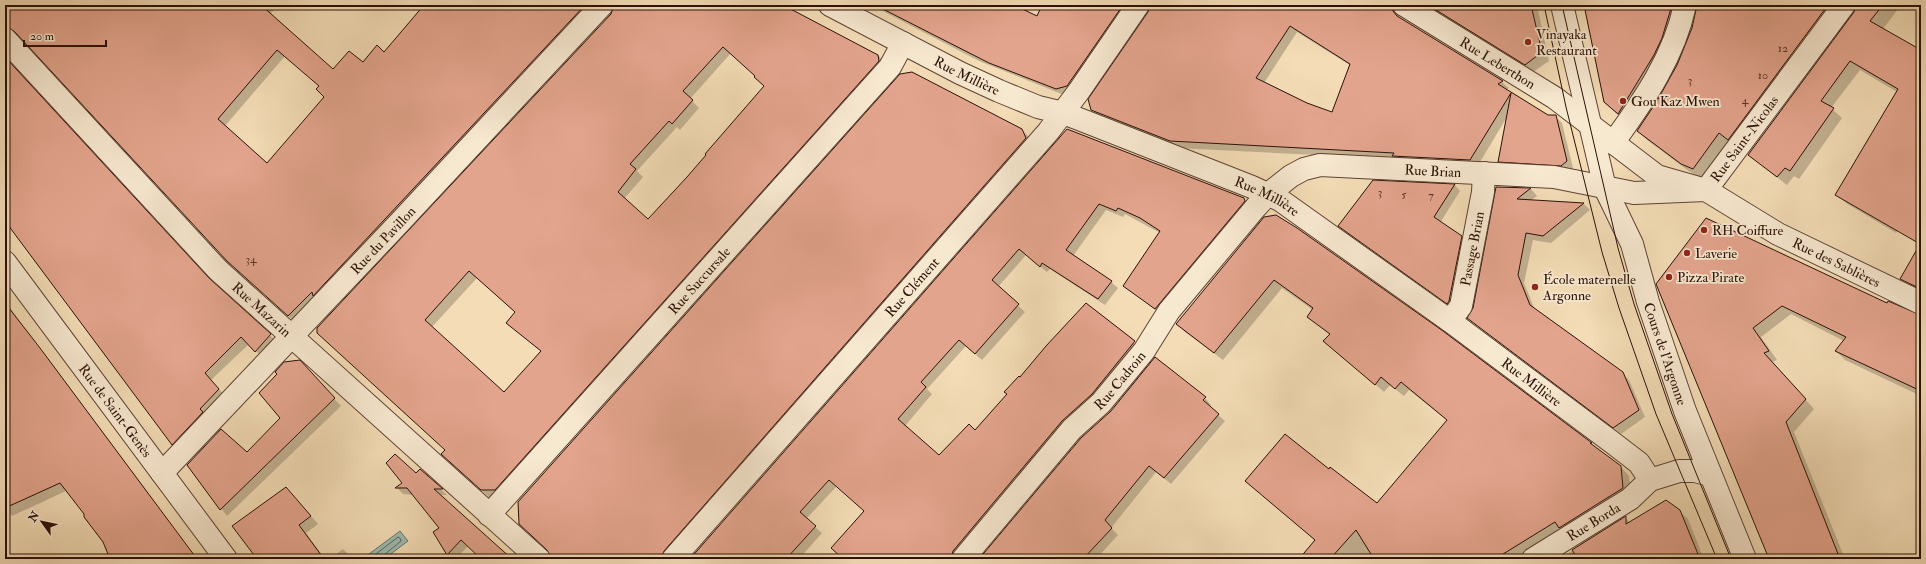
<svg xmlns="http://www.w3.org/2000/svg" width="1926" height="564" font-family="'IM FELL Double Pica',serif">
	<rect width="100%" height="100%" fill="#f3dcb6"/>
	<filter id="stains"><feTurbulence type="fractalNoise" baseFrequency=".005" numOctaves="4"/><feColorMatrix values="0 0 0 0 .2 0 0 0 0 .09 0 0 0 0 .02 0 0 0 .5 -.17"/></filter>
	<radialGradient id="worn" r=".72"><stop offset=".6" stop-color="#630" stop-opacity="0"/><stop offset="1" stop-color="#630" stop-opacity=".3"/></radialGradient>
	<path fill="#9bbbb1" stroke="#6f776d" d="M400,531L408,541L384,559H373L369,554Z"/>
	<path fill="#0003" fill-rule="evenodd" d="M5,5H277L270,15L333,71L363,64L384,53L425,5H599L296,323L235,268L17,34H10L5,36ZM285,56L320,86L325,97L267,164L225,126Z
		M615,5H780L878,55L885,63L502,497H489L449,461L447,450L326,340L612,14ZM731,53L756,76L755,77L765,87L688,178L648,220L624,199L643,177L637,171L677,127L680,130L699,108L690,99ZM477,278L516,313L515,330L541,351L504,394L432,327Z
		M871,5H999L1063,37L1060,5H1134L1064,95L979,61Z
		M1151,5H1392L1398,12L1399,18L1502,82L1509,88L1506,90L1548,116H1555L1562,123L1573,168L1568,172L1506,168L1499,161L1507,117L1477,167L1396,159L1178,148L1099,117L1092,110L1149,13ZM1297,32L1351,66L1333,113L1307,104L1264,83Z
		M1423,5H1537L1549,61L1533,72Z
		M1585,5H1686L1627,123L1604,102Z
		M1698,5H1845L1702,178L1690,172L1647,140L1638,131L1668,84L1686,47Z
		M1857,5H1901L1883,29L1921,51V191L1896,233L1846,203L1837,194L1897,92L1860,70L1831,108L1842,118L1799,179L1794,176L1787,185L1749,155L1855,13Z
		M5,58L212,282L277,342L263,358L249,344L211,380L226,397L179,451L172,444L5,220Z
		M1022,130L1029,137L1032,145L669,559H552Z
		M1068,130L1243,199L1250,206L1162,315L1125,286L1160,233L1125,214L1123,217L1106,210L1073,256L1111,282L1118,288L1105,305L1050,269L1047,272L1026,255L998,287L1025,312L982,360L966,346L927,389L932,394L905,426L939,457L976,431L1087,304L1141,349L959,559H844L865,511L837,486L806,519L822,533L799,559H691Z
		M1373,181L1455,185L1460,191L1440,223L1467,243L1453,309L1339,226Z
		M1497,188L1531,189L1537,196L1530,201L1584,204L1590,210L1551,243L1533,240L1524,283L1535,310L1622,373L1629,380L1645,417L1621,434L1469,318L1474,309Z
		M1264,218L1621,467L1629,476L1631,496L1532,559H1300L1316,541L1247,481L1329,470L1377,504L1448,421L1409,390L1404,396L1390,385L1384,392L1325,341L1330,335L1308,317L1313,310L1282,288L1223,360L1185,332L1177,324Z
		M1921,244V293L1910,288L1902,279Z
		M1657,284L1887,305L1921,316V396L1845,360L1836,351L1844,341L1791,314L1761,337L1777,360L1772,362L1814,409L1794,432L1845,559H1771Z
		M5,301L197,559H112L103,541L74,498L66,491L12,516L5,509Z
		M1155,359L1205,398L1211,405L1209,407L1225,421L1171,484L1156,472L1111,528L1118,535L1096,559H981L1111,412Z
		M306,368L341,406L227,516L188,465L247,454L281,418Z
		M420,470L447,495H439L511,559H482L468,546L456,559H453L434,533L440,528L413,495L403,494L397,488Z
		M286,488L318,524L306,533L325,559H258Z
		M1679,511L1688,519L1704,559H1559L1625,518L1630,522Z
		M343,549L350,556V559H329Z"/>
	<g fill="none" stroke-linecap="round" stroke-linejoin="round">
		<path stroke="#64665c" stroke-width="1" d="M376,559V554L398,537L400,538L401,541L384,555L382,559"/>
	</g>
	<path fill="#e3a48d" stroke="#2c1007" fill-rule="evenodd" d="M5,5H261L333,69L349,51L363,62L377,45L384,52L424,5H585L313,296L312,292L288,316L227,261L14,31L5,27ZM277,50L319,86L316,89L324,97L267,163L218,119Z
		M614,5H783L878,55L879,61L495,490H481L441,454L445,450L317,333V328L611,14ZM723,47L755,76L754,77L764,86L705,154L706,155L687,177L648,219L618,192L636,169L630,164L669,121L672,124L693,100L683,91ZM469,271L515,312L506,323L541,351L504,392L425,320Z
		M875,5H1014L1037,16L1042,5H1123L1067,86L1056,89L989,63Z
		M1150,5H1392L1393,11L1397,16L1503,81L1498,84L1548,115H1556L1567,161L1561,166L1498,162L1511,93L1470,160L1392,156L1394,153L1170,141L1091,110L1088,99L1148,12ZM1290,26L1350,64L1332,112L1307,103L1256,78Z
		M1428,5H1531L1542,52L1525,65Z
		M1584,5H1672L1662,38L1654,55L1618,114L1604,102Z
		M1697,5H1828L1728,140L1719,133L1693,169L1681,164L1637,131L1657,101L1677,65L1692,28Z
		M1856,5H1883L1870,21L1921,50V289L1900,279L1920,244L1835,195L1898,89L1850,61L1821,101L1834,108L1790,171L1785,168L1777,177L1748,155L1854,12Z
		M5,57L209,278L271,334L255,352L241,337L205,373L219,389L200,409L203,412L172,445L5,221Z
		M912,72L1022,129L1026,138L664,551L661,559H551L547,550L519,524L518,502L900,74Z
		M1067,129L1226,191L1244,198L1245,201L1155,309L1123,286L1160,231L1140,218L1118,208L1116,211L1099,204L1066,250L1112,281L1098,299L1042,263L1040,267L1019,249L992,280L1019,304L975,354L959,340L921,382L926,387L898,419L939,455L969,424L975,430L1007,394L1004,392L1019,376L1020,377L1046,346L1086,303L1135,341L1092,394L1062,421L953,551L951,559H843L831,548L864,511L829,480L800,512L816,526L786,559H690Z
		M1373,180L1455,184L1434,217L1462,236L1449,301L1447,304L1338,226Z
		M1496,187L1531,188L1517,199L1584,203L1543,236L1526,233L1518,275L1530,305L1623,372L1639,410L1613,428L1467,318L1473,308Z
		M1276,215L1297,228L1443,331L1592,443H1590L1621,466L1623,488L1559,528L1555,522L1495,559H1374L1356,530L1330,559H1299L1315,540L1245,481L1285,434L1329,469L1330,467L1377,503L1447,420L1401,382L1395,389L1381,377L1375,385L1323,341L1330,334L1307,317L1313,308L1274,280L1214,353L1176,324L1264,217Z
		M1706,218L1887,303L1888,301L1921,315V391L1835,351L1846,337L1782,306L1753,328L1769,351L1764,353L1806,399L1786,422L1840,559H1769L1656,284Z
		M5,303L40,348L197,559H110L103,542L84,517V514L60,483L5,508Z
		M1155,357L1206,397L1203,400L1219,414L1164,478L1149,466L1105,520L1112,528L1083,559H979L1081,438L1111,411Z
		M300,360L335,398L220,510L187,465L221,429L247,452L280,418L259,393L277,374L275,372L284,362Z
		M395,454L416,473L420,469L443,489H434L512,559H481L461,540L447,555L433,532L439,528L407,488H395L402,483L386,463Z
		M286,487L311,516L299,525L324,559H257L232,526Z
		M1666,500L1680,510L1700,559H1578L1572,550L1626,516V524Z"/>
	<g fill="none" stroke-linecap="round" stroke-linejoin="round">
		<g stroke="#5e4333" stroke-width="24">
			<g id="minor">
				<path id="s1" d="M830,5L960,73L999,91L1038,107L1063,113L1079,119L1252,187L1280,200L1450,321L1613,443L1639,463L1650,480"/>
				<path id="s2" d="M1404,5L1555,98L1657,176L1706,190L1778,234L1921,303"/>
				<path id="s3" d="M1562,5L1605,188L1632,244L1648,302L1685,411L1745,559"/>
				<path id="s4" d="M5,39L218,270L539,559"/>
				<path d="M1613,143C1644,100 1674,57 1685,5"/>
				<path id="s5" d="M1706,190L1844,5"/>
				<path id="s6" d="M5,262L226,559"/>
				<path id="s7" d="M1450,321L1461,306L1483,192L1484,173"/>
				<path id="s8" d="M162,473L400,222L602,5"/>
				<path id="s9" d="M489,515L890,67L903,43"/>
				<path id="s10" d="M673,559L1048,132L1079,91L1138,5"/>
				<path id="s11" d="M963,559L1072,429L1101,403L1144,351L1169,311L1256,207L1268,194L1291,176L1304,169L1320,165L1554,177L1634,193L1706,190"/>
				<path id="s12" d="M1533,559L1630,499L1650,480L1679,471H1695L1710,475"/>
			</g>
		</g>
		<use href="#minor" stroke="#f7e8d0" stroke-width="22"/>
		<path stroke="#2c1007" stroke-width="1" d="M1544,5L1566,107L1602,252L1619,308L1656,414L1717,559
			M1562,5L1618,248L1634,304L1672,414L1731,559"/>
	</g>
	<g fill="#8f2418" stroke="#f7e8d0" stroke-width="1.5">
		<circle cx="1528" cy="42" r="4"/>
		<circle cx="1623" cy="101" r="4"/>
		<circle cx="1704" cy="230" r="4"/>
		<circle cx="1687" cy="253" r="4"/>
		<circle cx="1669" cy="277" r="4"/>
		<circle cx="1535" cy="287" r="4"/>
	</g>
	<g text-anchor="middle" stroke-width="3.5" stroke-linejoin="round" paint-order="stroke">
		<g font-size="12" fill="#5a3528">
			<text x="1783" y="52">12</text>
			<text x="1763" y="79">10</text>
			<text x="1690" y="84">3</text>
			<text x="1745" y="104">4</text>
			<text x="1380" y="196">3</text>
			<text x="1404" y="198">5</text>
			<text x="1431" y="199">7</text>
			<text x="251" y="263">34</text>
		</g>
		<g font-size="14" fill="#2c1007" stroke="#f7e8d0" text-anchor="start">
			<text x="1536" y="39">Vinayaka<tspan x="1536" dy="16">Restaurant</tspan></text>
			<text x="1631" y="106">Gou Kaz Mwen</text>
			<text x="1712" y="235">RH Coiffure</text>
			<text x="1695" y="258">Laverie</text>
			<text x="1677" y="282">Pizza Pirate</text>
			<text x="1543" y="284">École maternelle<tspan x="1543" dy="16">Argonne</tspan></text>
		</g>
		<g font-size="14" fill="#2c1007" stroke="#f7e8d0">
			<text dy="5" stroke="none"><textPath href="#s2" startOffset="110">Rue Leberthon</textPath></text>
			<text dy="5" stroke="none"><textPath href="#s1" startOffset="154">Rue Millière</textPath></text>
			<text dy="5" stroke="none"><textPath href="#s5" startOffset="64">Rue Saint-Nicolas</textPath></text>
			<text dy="5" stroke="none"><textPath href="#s11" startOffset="650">Rue Brian</textPath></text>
			<text dy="5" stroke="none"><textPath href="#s1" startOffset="478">Rue Millière</textPath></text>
			<text dy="5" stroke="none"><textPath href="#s8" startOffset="321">Rue du Pavillon</textPath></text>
			<text dy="5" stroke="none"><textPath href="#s7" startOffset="77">Passage Brian</textPath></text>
			<text dy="5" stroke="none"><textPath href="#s2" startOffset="506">Rue des Sablières</textPath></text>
			<text dy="5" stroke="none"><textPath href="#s9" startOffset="315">Rue Succursale</textPath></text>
			<text dy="5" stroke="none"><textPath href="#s10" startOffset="362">Rue Clément</textPath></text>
			<text dy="5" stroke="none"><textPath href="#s4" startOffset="373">Rue Mazarin</textPath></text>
			<text dy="5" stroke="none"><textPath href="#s3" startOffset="365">Cours de l'Argonne</textPath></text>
			<text dy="5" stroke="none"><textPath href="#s11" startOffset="238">Rue Cadroin</textPath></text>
			<text dy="5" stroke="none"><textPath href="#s1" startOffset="802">Rue Millière</textPath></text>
			<text dy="5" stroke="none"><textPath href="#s6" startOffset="185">Rue de Saint-Genès</textPath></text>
			<text dy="5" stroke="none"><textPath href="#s12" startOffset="71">Rue Borda</textPath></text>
		</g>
	</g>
	<rect width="1926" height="564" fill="none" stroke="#f3dcb6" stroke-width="20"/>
	<rect x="6" y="6" width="1914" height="552" fill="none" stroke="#2c1007" stroke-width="2"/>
	<rect x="10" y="10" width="1906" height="544" fill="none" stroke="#2c1007"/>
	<g transform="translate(42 522) rotate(303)" stroke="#f7e8d0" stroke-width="3" paint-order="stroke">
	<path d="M0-3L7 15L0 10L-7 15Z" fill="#2c1007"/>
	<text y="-6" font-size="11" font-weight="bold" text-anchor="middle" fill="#2c1007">N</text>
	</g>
	<path d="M24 40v6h82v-6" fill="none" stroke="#2c1007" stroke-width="2"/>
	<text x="30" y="40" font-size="12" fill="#2c1007" stroke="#f7e8d0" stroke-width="3" paint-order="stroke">20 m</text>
	<rect width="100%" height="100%" filter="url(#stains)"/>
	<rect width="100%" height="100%" fill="url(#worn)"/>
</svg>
